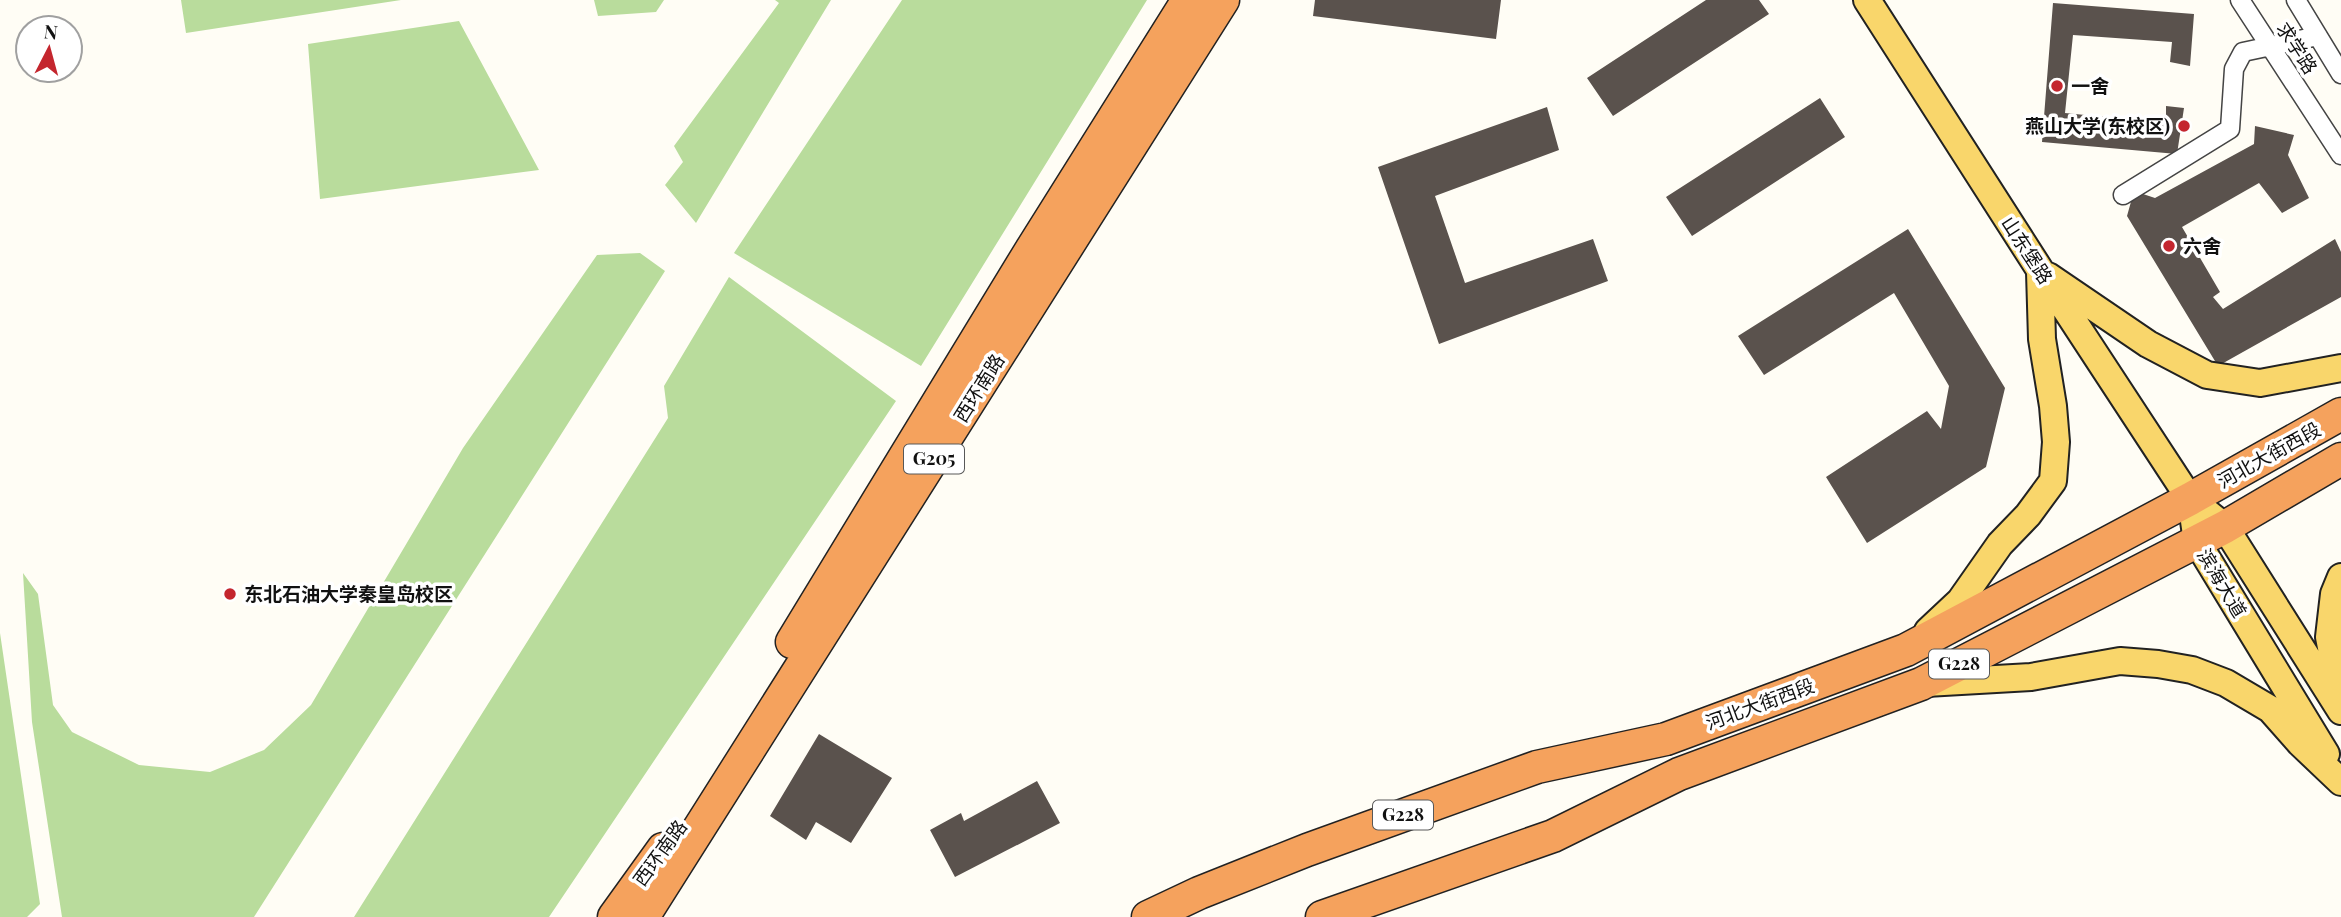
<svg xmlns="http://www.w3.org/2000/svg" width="2341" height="917" font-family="'Playfair Display','Noto Sans SC',serif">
	<rect width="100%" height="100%" fill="#fffdf5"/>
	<path fill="#b9dc9c" d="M181,0H401L186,33Z
		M594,0H664L656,12L598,16Z
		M775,0H831L696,223L665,185L683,162L674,146L779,3Z
		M902,0H1147L921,366L734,253Z
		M459,21L539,170L320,199L308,44Z
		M640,253L665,271L254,917H62L32,722L23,573L38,594L53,705L72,732L139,765L210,772L264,750L311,705L463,448L597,255Z
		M729,277L896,401L549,917H354L668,418L664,386Z
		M0,633L40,904L27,917H0Z"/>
	<path fill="#5a524d" d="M1315,0H1501L1496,39L1313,16Z
		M1706,0H1759L1769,14L1613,116L1587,78Z
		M2053,3L2194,14L2190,66L2170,62L2172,42L2073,35L2065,113L2166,123V106L2184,108L2177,154L2042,142Z
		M1820,98L1845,137L1692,236L1666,197Z
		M1547,107L1559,150L1435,196L1465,283L1593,239L1608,281L1439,344L1378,167Z
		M2255,126L2294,135L2288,155L2309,198L2282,213L2259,183L2182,227L2220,292L2213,297L2223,309L2335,239L2341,252V297L2218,366L2127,216L2134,191L2155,198L2254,144Z
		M1908,229L2005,388L1986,467L1867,543L1826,477L1927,411L1941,429L1949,386L1894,293L1764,375L1738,336Z
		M819,734L892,778L851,843L816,822L806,840L770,816Z
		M1037,781L1060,823L955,877L930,830L961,813L964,821Z"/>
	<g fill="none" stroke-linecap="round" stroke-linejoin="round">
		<g stroke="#444" stroke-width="21">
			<path id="street" d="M2240,0L2341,155
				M2296,0L2341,74
				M2123,195L2230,129L2234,69L2243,52L2318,36"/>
		</g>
		<g stroke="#222" stroke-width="30">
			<path id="primary" d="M1867,0L2040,270L2190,499L2225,527L2341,711
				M2048,276L2148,344L2207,375L2260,383L2341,368
				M2194,521L2197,542L2326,754
				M2341,577L2334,594L2329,637L2341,699
				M1928,631L1960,601L2000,544L2028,515L2053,481L2056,442L2053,406L2042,339L2040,272
				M1926,683L2031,677L2120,661L2158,664L2192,670L2226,683L2270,709L2300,743L2341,782"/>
		</g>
		<g stroke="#222" stroke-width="35">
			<path id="highway" d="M792,642L1031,250L1188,0
				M614,917L663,849
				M643,917L1223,0
				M1148,917L1199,893L1307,850L1537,767L1666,739L1906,650L2190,499L2341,414
				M1322,917L1553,836L1679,774L1921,684L2225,527L2341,459"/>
		</g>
		<use href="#street" stroke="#fff" stroke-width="18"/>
		<use href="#primary" stroke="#f9d66b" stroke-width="26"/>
		<use href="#highway" stroke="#f5a25d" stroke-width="32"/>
	</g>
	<g fill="#c4262e" stroke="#fff" stroke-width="2.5">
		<circle cx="2057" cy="86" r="7"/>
		<circle cx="2184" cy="126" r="7"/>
		<circle cx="2169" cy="246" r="7"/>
		<circle cx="230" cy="594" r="7"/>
	</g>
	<g text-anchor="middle" stroke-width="7" stroke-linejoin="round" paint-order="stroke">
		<g fill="#fff" stroke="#585858" stroke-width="2">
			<rect x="904" y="444.5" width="60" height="29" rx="5"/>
			<rect x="1929" y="649.5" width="60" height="29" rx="5"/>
			<rect x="1373" y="800.5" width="60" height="29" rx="5"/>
		</g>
		<g font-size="18" font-weight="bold" fill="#111">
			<text x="934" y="465">G205</text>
			<text x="1959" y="670">G228</text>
			<text x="1403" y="821">G228</text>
		</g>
		<g font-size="19" fill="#111" stroke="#fff">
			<text transform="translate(2297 48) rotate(57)" y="7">求学路</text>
			<text transform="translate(2027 250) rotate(57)" y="7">山东堡路</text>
			<text transform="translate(979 388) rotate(-58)" y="7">西环南路</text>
			<text transform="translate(2269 455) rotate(-29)" y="7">河北大街西段</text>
			<text transform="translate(2222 583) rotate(59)" y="7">滨海大道</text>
			<text transform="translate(1760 704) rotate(-20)" y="7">河北大街西段</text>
			<text transform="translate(660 853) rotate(-54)" y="7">西环南路</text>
		</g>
		<g font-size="19" font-weight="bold" fill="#111" stroke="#fff" text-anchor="start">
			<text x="2071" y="93">一舍</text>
			<text x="2170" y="133" text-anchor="end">燕山大学(东校区)</text>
			<text x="2183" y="253">六舍</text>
			<text x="244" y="601">东北石油大学秦皇岛校区</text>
		</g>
	</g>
	<g transform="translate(49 49) rotate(6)"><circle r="33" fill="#ffffff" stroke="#a0a0a0" stroke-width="2"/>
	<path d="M0-5L12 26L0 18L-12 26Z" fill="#c4262e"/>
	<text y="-10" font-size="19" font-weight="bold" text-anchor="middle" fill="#111111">N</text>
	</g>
</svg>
